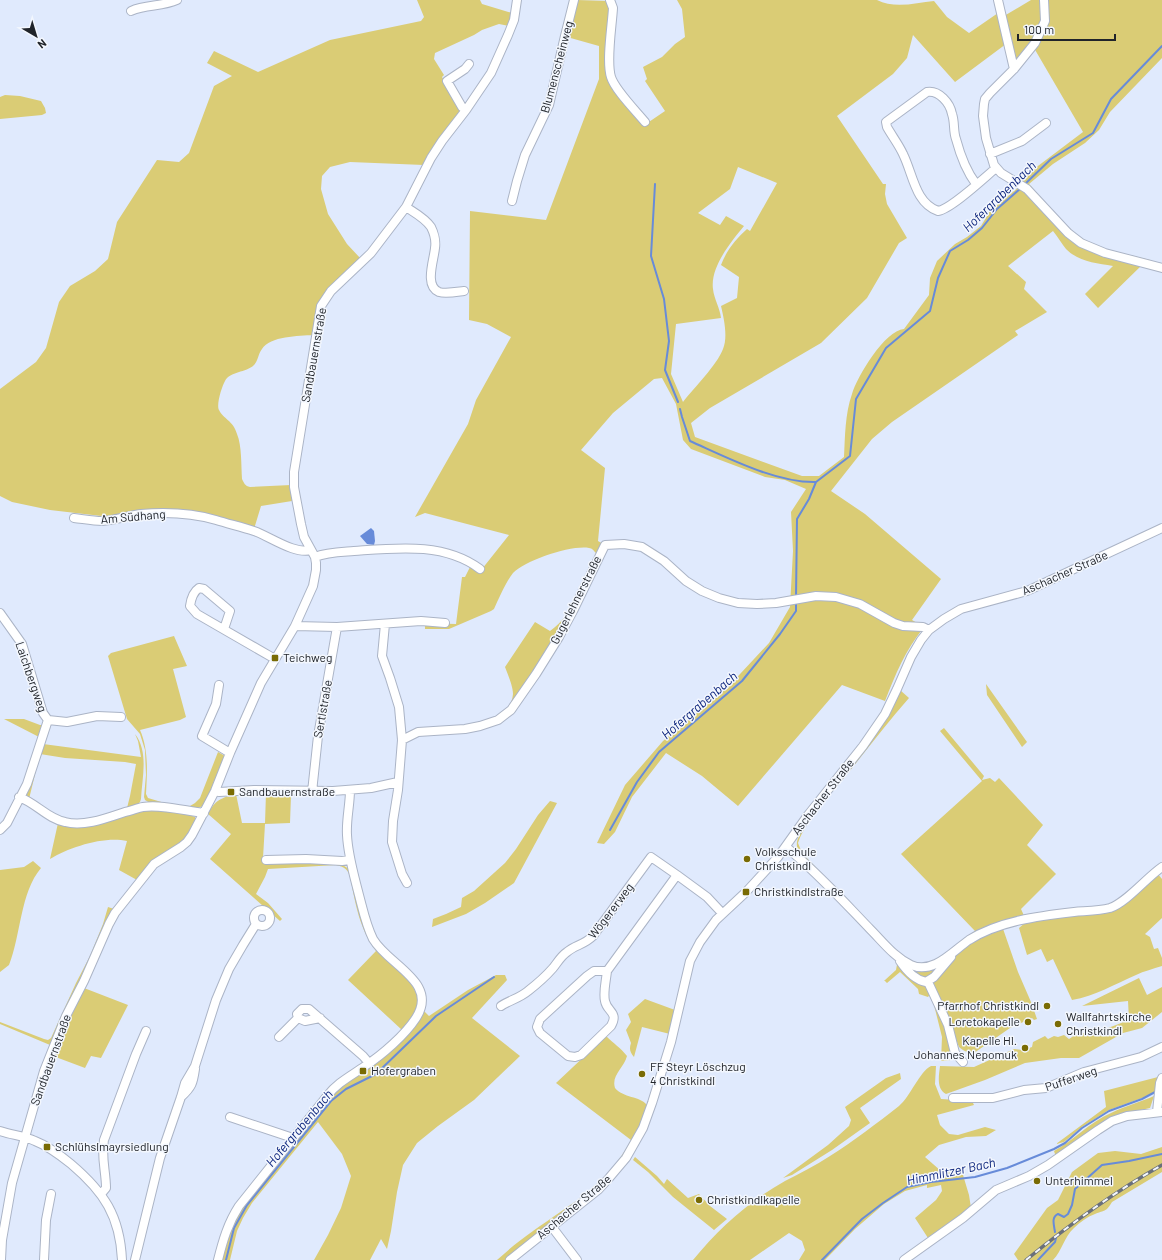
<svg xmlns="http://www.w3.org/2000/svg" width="1162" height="1260" font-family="Barlow,sans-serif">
	<rect width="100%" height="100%" fill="#e0eafd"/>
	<path fill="#dacc75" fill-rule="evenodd" d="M417,0H480L482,4L512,13L509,26L499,24L496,25L482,30L474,35L435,53L434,59L444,75L442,77L461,109V112L424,165L350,162L330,167L322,176L321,189L328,214L347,244L361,259L327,291L313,335C299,336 270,336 262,349C258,354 258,361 254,365C246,373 230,371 225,381C222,386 216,405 219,410C223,419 233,420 237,434C242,446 241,466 242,479C244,483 245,486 250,487L291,485L292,501L261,506L254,529L186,511L110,517L50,510L12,502L0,496V389L36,362L46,348L59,302L70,286L95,271L108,259L117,222L157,160L179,162L189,153L214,86L232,76L207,63L214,51L258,72L330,40L421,21L424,17Z
		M577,0L609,1L611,11L608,66L611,81L643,126L665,111L645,81L647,79L643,67L662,57L675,44L685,37L682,9L677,0H877C894,9 916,3 934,1L947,17L969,33L998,13L1006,44L955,82L913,35L907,58L893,74L837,116L883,184H886L885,194L887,204L907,238L899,243L867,298L821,343L710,408L691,423L695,437L802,476H819L844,457C845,436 845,414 852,394C857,377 885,330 904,329L929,295L930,278L937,261L955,244L967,237L981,226L990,211L1019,187L1026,175L1083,132L1034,48C1045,29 1048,22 1046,0H1162V58L1110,112L1099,130L1085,143L1053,164L1029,184L1060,219L1079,237L1101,248L1150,260L1142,265L1098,308L1085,294L1113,266C1096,263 1079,262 1066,249C1062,244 1058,237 1053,231L1008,266L1026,282L1024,289L1047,312L1015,331L1018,335L892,422L872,439L831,491L865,514L941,579L912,620L924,627C905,651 896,673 885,701L842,685L738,806L702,776L666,753L632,797L615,832L604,844L597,843L625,785L663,741L727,688L769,643L790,607L793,551L791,512L806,489L785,480L765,477L691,449L683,440L676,404L662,378L654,379L613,413L581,450L605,468L598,541L603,544C592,567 581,592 570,615C558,638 543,661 528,682C520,695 513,709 500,717C481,729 456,729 435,729V727C459,728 510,727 513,694C513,686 508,675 505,667L535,622L550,631C575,613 585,581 596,553C594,551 592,548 589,548C571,545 526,560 513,573C506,582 499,598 494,609L491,611L449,629H425V623L456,624L462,577H465L471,565L480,571L482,569L509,535L425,513L415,517L468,424L476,400L511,337L487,324L469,320L470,211L546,220L599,79V46L567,37ZM738,167L777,183L750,231L747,229C736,239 726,251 721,265L739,277L737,298L721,306C724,319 728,337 723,349C717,365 694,388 683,402L671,374L676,324L721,318C720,308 714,299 713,289C710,267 731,242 744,226L726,216L720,225L698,213L730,189Z
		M1031,0H1041C1045,31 1034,39 1016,61L1004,16Z
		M5,95L20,96L41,101L45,108L46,113L42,115L0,119V97Z
		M174,636L187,666L173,669L186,717L180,720L140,730C149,750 147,773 146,794L148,798L168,804L184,807L190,806L195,803L200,798L218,752L225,756V758L205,805L198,808L150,803L145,800L144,797L146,775L145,750L140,734L127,719L108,656L111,653Z
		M986,684L1027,742L1022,747L987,695Z
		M900,690L909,698C886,724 866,751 844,778C828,798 807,818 798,843L802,853L899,953C905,957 911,961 919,963C936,966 961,940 975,931L901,854L982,781L940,731L944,728L984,776L982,780L990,778L995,782L999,778L1043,825L1027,845L1056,874L1021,909L1025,918L1001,923L1018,972L1031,1002L1037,1019L1034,1020L1032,1018L1010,1028L974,1053C968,1053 964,1051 959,1047L936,989L931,993C939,1013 953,1039 951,1060L941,1061L942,1037L931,993L928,997L919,994L918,989L900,972L887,983L884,980H885L896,970L899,954L800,854C793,842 799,837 805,826L879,730L890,712Z
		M4,719H24L40,725H43L39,737Z
		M135,734C149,752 142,778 141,799L140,802L137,805C119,813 88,824 67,821C60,820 54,816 48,811C54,814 59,818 65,819C82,824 111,814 127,808L130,796L136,764L125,762L65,758L40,754L29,799L26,798L25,793L34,772L43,744L141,757L138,741Z
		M266,793L291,795L290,823L265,824L263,858L286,861L341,864L349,869L364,928L417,990L420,1007L402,1030L348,980L376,951C359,928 356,905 350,877C348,869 344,867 336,865L268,869L265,877L256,894L268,903L282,919L280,921L210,859L231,834L208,814C215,800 221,798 236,794L242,823H265Z
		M550,801L557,803L514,883L485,903L466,914L432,927L433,919L446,914L461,907L462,898L474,891L505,863L516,849L538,815Z
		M141,810C155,810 182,811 195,817L196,821L189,835L137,880L119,870L127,841C104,836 70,847 50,859L58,823Z
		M33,861L41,868C20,893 21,935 9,965L0,972V870L24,867Z
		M1157,873L1162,879V918L1145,934L1150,937L1154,949L1158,948L1162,958V966C1153,969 1144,971 1136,975C1115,984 1095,996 1072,1000L1053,959L1047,962L1041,949L1027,955L1019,928L1026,922L1099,912Z
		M108,907L114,909L50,1045L0,1024V1022L44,1039L48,1040L51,1038L76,983L90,956L103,924Z
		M496,975H505L507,980L472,1018L520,1056L474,1100L438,1126L417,1143L403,1165L397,1192L391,1231L387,1249L381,1239L370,1260H314L328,1235L341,1208L351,1176L342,1154L318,1122L252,1203L243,1218L237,1231L230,1260H222L227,1240L237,1214L336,1090L418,1022L424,1011L429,1016L468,990Z
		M1139,978L1147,995L1162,987V1012L1142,1028L1123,1033L1079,1058H1061L1025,1063L985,1080L946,1094C936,1089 939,1075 940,1066L974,1067L1014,1049L1023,1050L1032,1047L1033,1042L1045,1036L1048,1039L1054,1036L1058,1037L1064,1035L1069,1039L1078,1033H1095L1129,1020L1128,1001L1082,1006Z
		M84,988L128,1005L101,1058L91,1056L85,1068L53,1056Z
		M645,999L675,1010L670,1034L642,1027L634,1057C630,1052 629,1049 631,1043L626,1030L631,1022L628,1014Z
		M606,1036C613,1043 621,1048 627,1056C624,1068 611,1075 615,1088C623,1098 640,1096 647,1105L639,1129L626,1152L600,1183L506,1260H497C508,1250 520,1240 533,1231C571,1204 608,1184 631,1140L556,1083Z
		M931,1066H936L935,1084L941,1099L972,1101L974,1105L937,1115L940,1125L949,1134L958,1135L985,1127L996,1130L986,1136L966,1137L939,1145L925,1157L941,1171L963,1175L969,1195L971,1208L928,1238L915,1218L936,1200L942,1191L941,1185L927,1188V1185L905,1191L884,1204L855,1229L825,1260H799L805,1250L802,1241L789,1233L750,1260H693C719,1228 749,1201 785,1181C800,1173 815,1166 830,1156C854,1141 877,1123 899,1106C910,1097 920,1071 931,1066Z
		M900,1073L901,1079L860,1108L870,1123L832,1150L792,1175L783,1178L828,1145L849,1126L851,1120L845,1107L886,1078Z
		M1158,1077L1155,1092L1142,1098L1109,1110L1082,1127L1064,1142L1056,1144L1106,1107L1104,1091Z
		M1154,1096L1150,1108L1127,1113L1056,1157L1054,1151C1074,1140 1090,1122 1111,1113C1125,1106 1140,1102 1154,1096Z
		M1162,1147V1172L1112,1202C1106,1212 1105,1210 1095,1214C1087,1217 1080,1222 1074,1228C1064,1237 1062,1251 1053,1260H1018L1014,1254L1047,1208L1058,1200L1072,1172L1098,1153L1115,1151L1141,1154Z
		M635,1157L657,1176L664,1184L667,1179L688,1198L699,1194L710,1206L727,1219L714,1230L673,1197L648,1172L633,1160Z"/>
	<path fill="#678bd9" d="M371,528L374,531L375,541L374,545L367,544L360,536Z"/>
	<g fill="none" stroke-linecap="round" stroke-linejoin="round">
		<path stroke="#678bd9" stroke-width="2" d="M655,184L651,256L664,299L669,341L665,370L678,402
			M1024,185L1051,159L1093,133L1111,99L1162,46
			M680,409L682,417L690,441C726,457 776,483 816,482
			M796,597L797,519L809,499L816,482L850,456L856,399L886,348L930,311L938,278L950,251L968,240L982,228L997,209L1021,188
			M610,830L637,782L659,752L742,681L780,634L796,611V602
			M1055,1232C1054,1225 1051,1217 1058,1214L1064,1217L1068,1214L1072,1205L1075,1189L1102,1165L1129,1161L1162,1154
			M226,1260L234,1228L247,1205L331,1101L346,1089L376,1074L436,1016L494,977
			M822,1260L862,1219L883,1203L907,1187L931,1182L975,1177L1007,1168L1054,1149L1065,1143L1082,1128L1109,1111L1142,1099L1157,1091
			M1038,1260L1055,1242L1056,1238"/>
		<g stroke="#abb4c6" stroke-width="10">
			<path id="minor" d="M610,0L613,8C612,26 606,61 611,77C615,90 636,111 645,122
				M998,0L1014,69
				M1044,0L1045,21L1035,43L1014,69L990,93L985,99L984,104L983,116L986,138L994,165L1001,173L1027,189L1068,233L1081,243L1105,253L1162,268
				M131,11C146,4 162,7 177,0
				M466,110L462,107L447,81L465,69L469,64
				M990,154L1022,141L1046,123
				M976,184C967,172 960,154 956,139C953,131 955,122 952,114C950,103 939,90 927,92L886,122L887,127C892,136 899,145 903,154C913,174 915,203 938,211C951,209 984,178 996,168
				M512,201L517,181L525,155L549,105L565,36L574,0
				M406,207C415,213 425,218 431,227C434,233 436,242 435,248C434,260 424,286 439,292C446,294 456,292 464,291
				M74,518C83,519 93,521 102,521C115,520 127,516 141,514C165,512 192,513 216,520C229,524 242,527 254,531C269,536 295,555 311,550
				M315,557C327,552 341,552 354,551C396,548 444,542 480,569
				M0,613L22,644L43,713L48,720
				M385,624L382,656L390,678L399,707L402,740L398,790L393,821L392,842L402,874L407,883
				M295,626L337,627L421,621L445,623
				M224,629L230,611L204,589L199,588C193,592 191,599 190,606L197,614L275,659
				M219,685L216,704L202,736L230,753
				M48,720L67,722L97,716L121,717
				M402,740L418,732L465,729L480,726L498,720L511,710L536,674L559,637L573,611L605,545L624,544L642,547L664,561L686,581L702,591L719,598L738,603L757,604L776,603L816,596L836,597L860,604L894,623L903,626L923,627L929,630
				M215,791L219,792L254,790L333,791L371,788L398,782
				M312,792L318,736L337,627
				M19,797C36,803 48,819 65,822C84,827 107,818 125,812C131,811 137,808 143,807C161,804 186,811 204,813
				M0,830L7,823L27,784L48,720
				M786,847C815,870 844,902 870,929C883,942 894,957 911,965C933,975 953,951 969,940C999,921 1039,916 1074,912C1085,911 1099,911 1110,908C1127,902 1146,878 1162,867
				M266,860L306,859L342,861L350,860
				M254 918a8 8 0 1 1 16 0a8 8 0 1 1-16 0Z
				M900,961C906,970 915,980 926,982L934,977L951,957
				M594,971H607C606,981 603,992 605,1001C607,1012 619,1012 611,1026L581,1055L575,1057L568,1056L540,1033L537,1027L540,1019L587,976Z
				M607,971L677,875L707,897L722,913
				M928,982L948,1025L955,1053L963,1062
				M501,1006C510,1000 520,998 528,991C537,984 546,976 553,968C557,963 561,956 567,952C575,945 584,945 593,936L651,857L677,875
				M320,1018L305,1021L298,1018L297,1014L302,1009H309L363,1056L369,1063
				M279,1037L298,1018
				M181,1097C192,1087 193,1083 195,1069
				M953,1098H993L1024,1090L1046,1088L1084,1072L1141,1057L1162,1047
				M1157,1112L1160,1083L1162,1078
				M230,1117L293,1138
				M0,1131C12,1135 24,1136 35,1141C48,1146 60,1155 71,1164C104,1192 120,1216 122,1260
				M101,1194L106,1188C106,1172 101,1157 104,1140L136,1054L146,1031
				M552,1227L577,1260
				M1,1260L2,1240L12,1183L44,1071L66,1016L84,981L109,924L115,913L154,864L181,847L187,842L192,835L215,791L230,753L261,683L295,626L313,586L316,570V563L315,557L304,537L301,524L294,487V472L321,306L331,291L371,253L406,207L431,158L442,141L466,110L491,73L508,35L514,20L517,0
				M44,1260L46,1220L51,1194
				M135,1260L160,1158L181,1097L185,1083L195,1066L216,1000L229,969L243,945L256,924
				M218,1260C223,1240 228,1223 239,1206L327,1096C338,1082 351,1076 365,1066C382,1055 405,1035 416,1018C439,982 389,966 373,939C366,925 363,910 359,895C354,875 348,856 347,835C346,820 350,805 350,790
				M510,1260L599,1189L609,1178L626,1158L643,1128L652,1103L671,1042L690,961L700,942L716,920L746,892L778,857L808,815L863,746L885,714L897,689L911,657L921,640L929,630L944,619L961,609L1027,591L1162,528
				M904,1260L963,1218L996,1190L1029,1176L1048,1165L1098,1130L1112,1121L1127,1116L1162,1112"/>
		</g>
		<use href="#minor" stroke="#fff" stroke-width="8"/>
		<g stroke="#6a707b" stroke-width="3.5">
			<path id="rail" d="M1026,1260C1069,1225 1114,1192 1162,1165"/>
		</g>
		<use href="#rail" stroke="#f3f7fe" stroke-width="2" stroke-dasharray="6" stroke-linecap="butt"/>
	</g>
	<g fill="#796b04" stroke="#f3f7fe" stroke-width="1.5">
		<rect x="271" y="654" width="8" height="8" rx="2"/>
		<rect x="227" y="788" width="8" height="8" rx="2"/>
		<circle cx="747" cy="859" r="4"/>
		<rect x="742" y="888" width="8" height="8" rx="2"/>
		<circle cx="1047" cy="1006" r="4"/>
		<circle cx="1028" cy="1022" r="4"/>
		<circle cx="1058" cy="1024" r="4"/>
		<circle cx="1025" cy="1048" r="4"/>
		<rect x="359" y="1067" width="8" height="8" rx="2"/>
		<circle cx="642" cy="1074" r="4"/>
		<rect x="43" y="1143" width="8" height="8" rx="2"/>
		<circle cx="1037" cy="1181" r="4"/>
		<circle cx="699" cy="1200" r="4"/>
	</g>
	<g text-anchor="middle" stroke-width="3" stroke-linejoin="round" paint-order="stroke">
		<g font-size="12" fill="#20242a" stroke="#f3f7fe">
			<text transform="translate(557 67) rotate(-75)" y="4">Blumenscheinweg</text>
			<text transform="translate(314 355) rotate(-80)" y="4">Sandbauernstraße</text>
			<text transform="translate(133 517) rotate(-5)" y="4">Am Südhang</text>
			<text transform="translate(1065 573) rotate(-24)" y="4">Aschacher Straße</text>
			<text transform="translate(576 600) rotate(-63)" y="4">Gugerlehnerstraße</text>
			<text transform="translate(31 677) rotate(71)" y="4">Laichbergweg</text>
			<text transform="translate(323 709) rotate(-80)" y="4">Sertlstraße</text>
			<text transform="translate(823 797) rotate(-52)" y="4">Aschacher Straße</text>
			<text transform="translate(611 911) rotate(-53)" y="4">Wögererweg</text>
			<text transform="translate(51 1060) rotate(-70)" y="4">Sandbauernstraße</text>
			<text transform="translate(1071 1079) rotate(-19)" y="4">Pufferweg</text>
			<text transform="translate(574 1207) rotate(-40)" y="4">Aschacher Straße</text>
		</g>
		<g font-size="12" fill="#20242a" stroke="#f3f7fe" text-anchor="start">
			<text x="283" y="662">Teichweg</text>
			<text x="239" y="796">Sandbauernstraße</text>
			<text x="755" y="856">Volksschule<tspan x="755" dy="14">Christkindl</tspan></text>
			<text x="754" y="896">Christkindlstraße</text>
			<text x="1039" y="1010" text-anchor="end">Pfarrhof Christkindl</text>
			<text x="1066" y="1021">Wallfahrtskirche<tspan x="1066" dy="14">Christkindl</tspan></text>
			<text x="1020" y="1026" text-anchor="end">Loretokapelle</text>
			<text x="1017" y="1045" text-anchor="end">Kapelle Hl.<tspan x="1017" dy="14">Johannes Nepomuk</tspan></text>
			<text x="650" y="1071">FF Steyr Löschzug<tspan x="650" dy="14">4 Christkindl</tspan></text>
			<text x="371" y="1075">Hofergraben</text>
			<text x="55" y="1151">Schlühslmayrsiedlung</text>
			<text x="1045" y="1185">Unterhimmel</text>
			<text x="707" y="1204">Christkindlkapelle</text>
		</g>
		<g font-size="13" font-style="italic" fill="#051e79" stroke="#f3f7fe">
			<text transform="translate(999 196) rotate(-44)" y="5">Hofergrabenbach</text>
			<text transform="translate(699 705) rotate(-41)" y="5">Hofergrabenbach</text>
			<text transform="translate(299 1128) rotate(-50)" y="5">Hofergrabenbach</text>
			<text transform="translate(951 1171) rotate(-12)" y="5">Himmlitzer Bach</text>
		</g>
	</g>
	<g transform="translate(36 36) rotate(142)" stroke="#f3f7fe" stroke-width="3" paint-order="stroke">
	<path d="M0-3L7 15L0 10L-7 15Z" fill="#20242a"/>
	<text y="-6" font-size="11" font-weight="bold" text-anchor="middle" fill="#20242a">N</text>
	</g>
	<path d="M1018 34v6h97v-6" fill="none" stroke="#20242a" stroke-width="2"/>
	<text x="1024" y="34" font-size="12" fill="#20242a" stroke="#f3f7fe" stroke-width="3" paint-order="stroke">100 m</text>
</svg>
